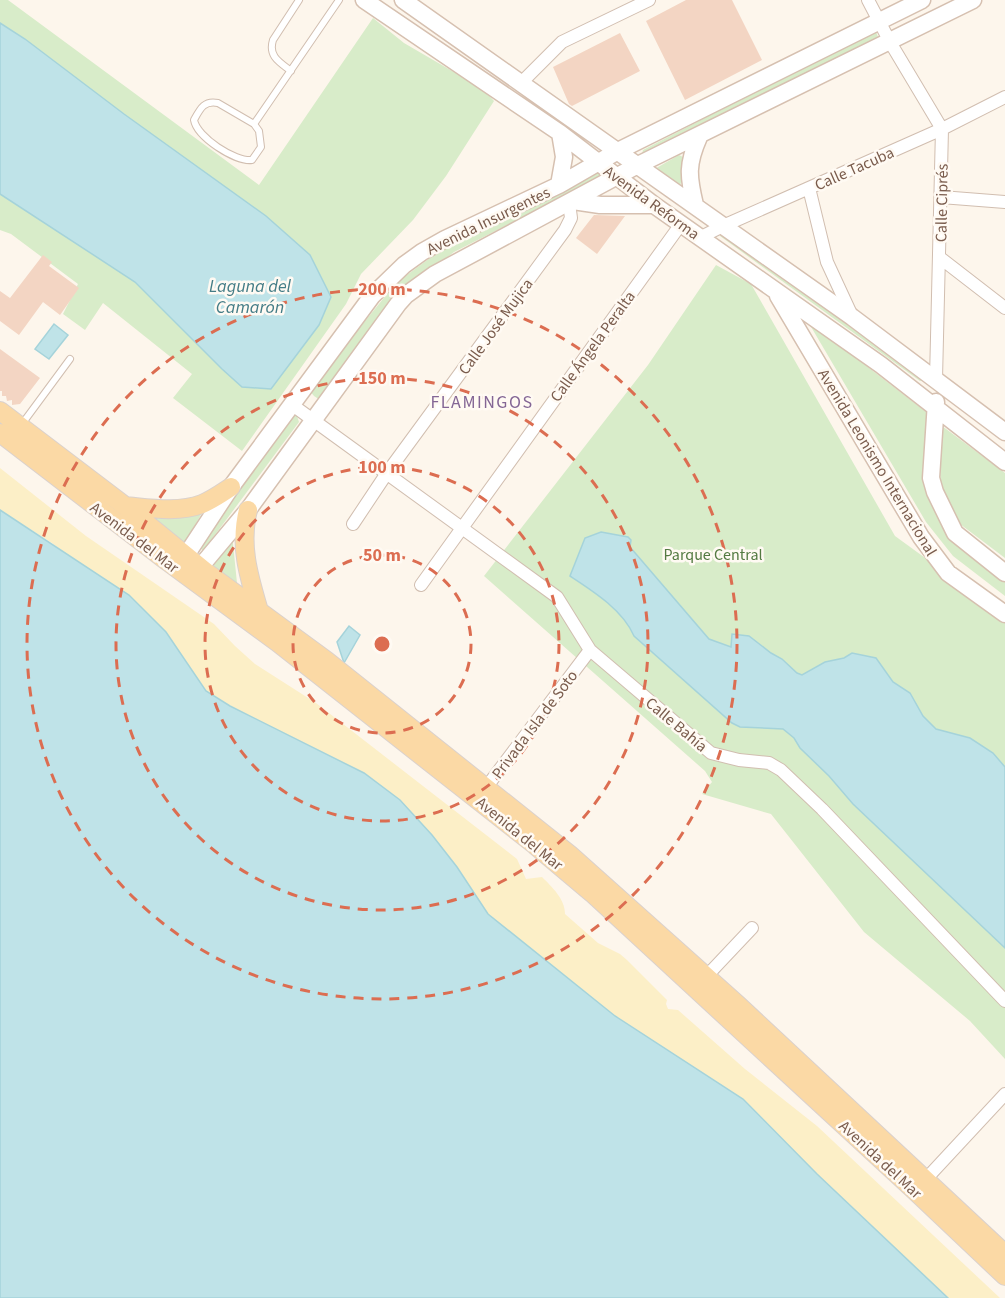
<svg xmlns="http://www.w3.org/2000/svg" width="1005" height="1298" font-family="'Source Sans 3',sans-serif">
	<rect width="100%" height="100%" fill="#fdf6ec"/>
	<path fill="#d8ecc9" d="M0,0H8L259,185L373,18L404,43L483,89L494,101L446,176L413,220L361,274L346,304L242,451L173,398L192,374L103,303L85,330L63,314L78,284L11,234L0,230Z
		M875,29L878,37L874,40L641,158L643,150L699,121L702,114Z
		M679,155L685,158L680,188L653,170Z
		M603,165L611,172L454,252L406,289L320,400L314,396L309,390L396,283L445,247Z
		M722,232L925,379L920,381L720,236Z
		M716,265L751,284L895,536L1005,616V1059L970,1021L864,932L771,814L702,794L712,782L705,771L484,576L648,365Z
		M807,320L930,415L927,487L956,541L1005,577V596L953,556L926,522Z
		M289,416H297L299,422L203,551L197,544Z
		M938,423L1005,473V558L960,524L941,490Z
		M154,511H203L185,543L153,518Z
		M232,534L237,583L233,584L207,561Z"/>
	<path fill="#fcefc7" d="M0,468L86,536L214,624L235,646L255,664L316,703L517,859L526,879L542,877C552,887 565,899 565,914L598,943L620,954L627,960L667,1000L666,1004L668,1009L678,1010L745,1069L817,1126L1000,1298H948L817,1174L743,1099L615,1016L488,914L457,867L432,835L400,800L364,773L230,706L206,691L166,632L52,543L0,510Z"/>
	<path fill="#bfe3e8" stroke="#a5d3da" stroke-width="1.5" d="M0,23L25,39L124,114L266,216L310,255L331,297L319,325L271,389L242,387L222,369L135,282L0,194Z
		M54,324L68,335L49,359L35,349Z
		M0,510L129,595L166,632L206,691L230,706L364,773L400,800L432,835L457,867L488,914L615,1016L743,1099L817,1174L948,1298H0Z
		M601,532L628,537L631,540L630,547L709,639L731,647L732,634L749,636L771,653L782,659L797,673L802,675L825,662L844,658L852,653L876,658L893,682L910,693L923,716L936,729L970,738L993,753L1005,767V948L853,804L829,776L800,748L794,738L783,729L740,727L732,723L634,636C623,610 593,591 570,576L585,538Z
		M349,626L360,635L344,663L337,642Z"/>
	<path fill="#f3d5c3" d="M686,0H732L762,60L685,100L646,21Z
		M620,33L640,71L572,106L569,104L553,67Z
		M594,215L625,216L597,254L576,238Z
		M43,255L52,262L49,266L79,288L60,315L43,302L19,335L0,321V291L10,298Z
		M0,349L40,378L20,404L12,405V400L7,401L6,396H2V391H0Z"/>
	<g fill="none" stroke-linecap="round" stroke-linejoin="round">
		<g stroke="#d1beb0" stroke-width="8">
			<path id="lane" d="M291,71C279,62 268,56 273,40L299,0
				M254,124L259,131L261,147L252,160C235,162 197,137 194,120C200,109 204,100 218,103L254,124L339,0
				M22,424L70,359"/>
		</g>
		<g stroke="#d1beb0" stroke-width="14">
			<path id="street" d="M868,0L890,42L942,129L936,379
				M522,82L562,42L649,0
				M809,188L827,262L852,316
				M941,197L1005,202
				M701,237L723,226L942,129L1005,97
				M939,257L1005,308
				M291,404L557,597L590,650L711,753L739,760L769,763L781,770L822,809L1005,1001
				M353,524L387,473L565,230L571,218L569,203
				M421,585L681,224
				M482,793L590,650
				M701,982L752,928
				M926,1179L1005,1094"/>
		</g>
		<g stroke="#d6c0b0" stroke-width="19">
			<path id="secondary" d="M364,0L560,133L654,205L881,365L1005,462
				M403,0L852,317L1005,432
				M559,185L564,157L560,133
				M573,201L600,205H654
				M695,205C688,176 687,164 699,137
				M778,296L921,537L948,573L1005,614
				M936,402L931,478L935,492L955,533L1005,573
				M179,566L231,487L372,296L404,265L422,252L445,239L559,185L618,151L922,0
				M191,578L248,510L398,304L406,295L435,274L638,165L973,0"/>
		</g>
		<g stroke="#dad1cd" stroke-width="20">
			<path id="primary" d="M0,411L125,506L206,572L327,661L569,854L738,1005L1005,1254
				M0,433L163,558L277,642L535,845L592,893L914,1190L1005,1276
				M125,506C149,508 178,513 202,504C212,500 222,493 231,487
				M248,510C239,545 249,577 259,611"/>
		</g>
		<use href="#lane" stroke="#fff" stroke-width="6"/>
		<use href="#street" stroke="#fff" stroke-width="12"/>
		<use href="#secondary" stroke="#fff" stroke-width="16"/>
		<use href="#primary" stroke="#fbd9a5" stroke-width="18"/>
	</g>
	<g fill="none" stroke="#dc6d51" stroke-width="3" stroke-dasharray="10 8">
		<circle cx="382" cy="644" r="89"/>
		<circle cx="382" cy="644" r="177"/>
		<circle cx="382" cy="644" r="266"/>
		<circle cx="382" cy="644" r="355"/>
	</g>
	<g text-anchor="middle" stroke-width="5" stroke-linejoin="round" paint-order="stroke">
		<g font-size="16" fill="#7a5c4d" stroke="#fffaf3">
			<text transform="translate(854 168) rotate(-24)" y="6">Calle Tacuba</text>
			<text transform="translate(652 202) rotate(36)" y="6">Avenida Reforma</text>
			<text transform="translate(941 203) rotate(-89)" y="6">Calle Ciprés</text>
			<text transform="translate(488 220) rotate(-26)" y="6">Avenida Insurgentes</text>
			<text transform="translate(495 326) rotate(-54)" y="6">Calle José Mujica</text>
			<text transform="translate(592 346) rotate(-54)" y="6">Calle Ángela Peralta</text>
			<text transform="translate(878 462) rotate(59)" y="6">Avenida Leonismo Internacional</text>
			<text transform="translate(135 537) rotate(37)" y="6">Avenida del Mar</text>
			<text transform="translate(534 724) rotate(-53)" y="6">Privada Isla de Soto</text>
			<text transform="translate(677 724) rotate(40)" y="6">Calle Bahía</text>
			<text transform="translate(520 833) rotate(39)" y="6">Avenida del Mar</text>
			<text transform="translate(881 1159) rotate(43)" y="6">Avenida del Mar</text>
		</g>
		<g font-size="16" fill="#537a41" stroke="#fffaf3">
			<text x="713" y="560">Parque Central</text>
		</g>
		<g font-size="18" font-style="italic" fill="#437c86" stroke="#fffaf3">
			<text x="250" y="292">Laguna del<tspan x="250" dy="21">Camarón</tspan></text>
		</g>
		<g font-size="18" letter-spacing="1.5" fill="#846695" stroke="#fffaf3">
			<text x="482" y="408">FLAMINGOS</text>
		</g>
	</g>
	<circle cx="382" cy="644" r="9" fill="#dc6d51" stroke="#fffaf3" stroke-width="3"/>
	<g font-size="18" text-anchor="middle" font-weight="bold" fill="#dc6d51" stroke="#fffaf3" stroke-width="5" stroke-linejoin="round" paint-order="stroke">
		<text x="382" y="295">200 m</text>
		<text x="382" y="384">150 m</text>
		<text x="382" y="473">100 m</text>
		<text x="382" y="561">50 m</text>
	</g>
</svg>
